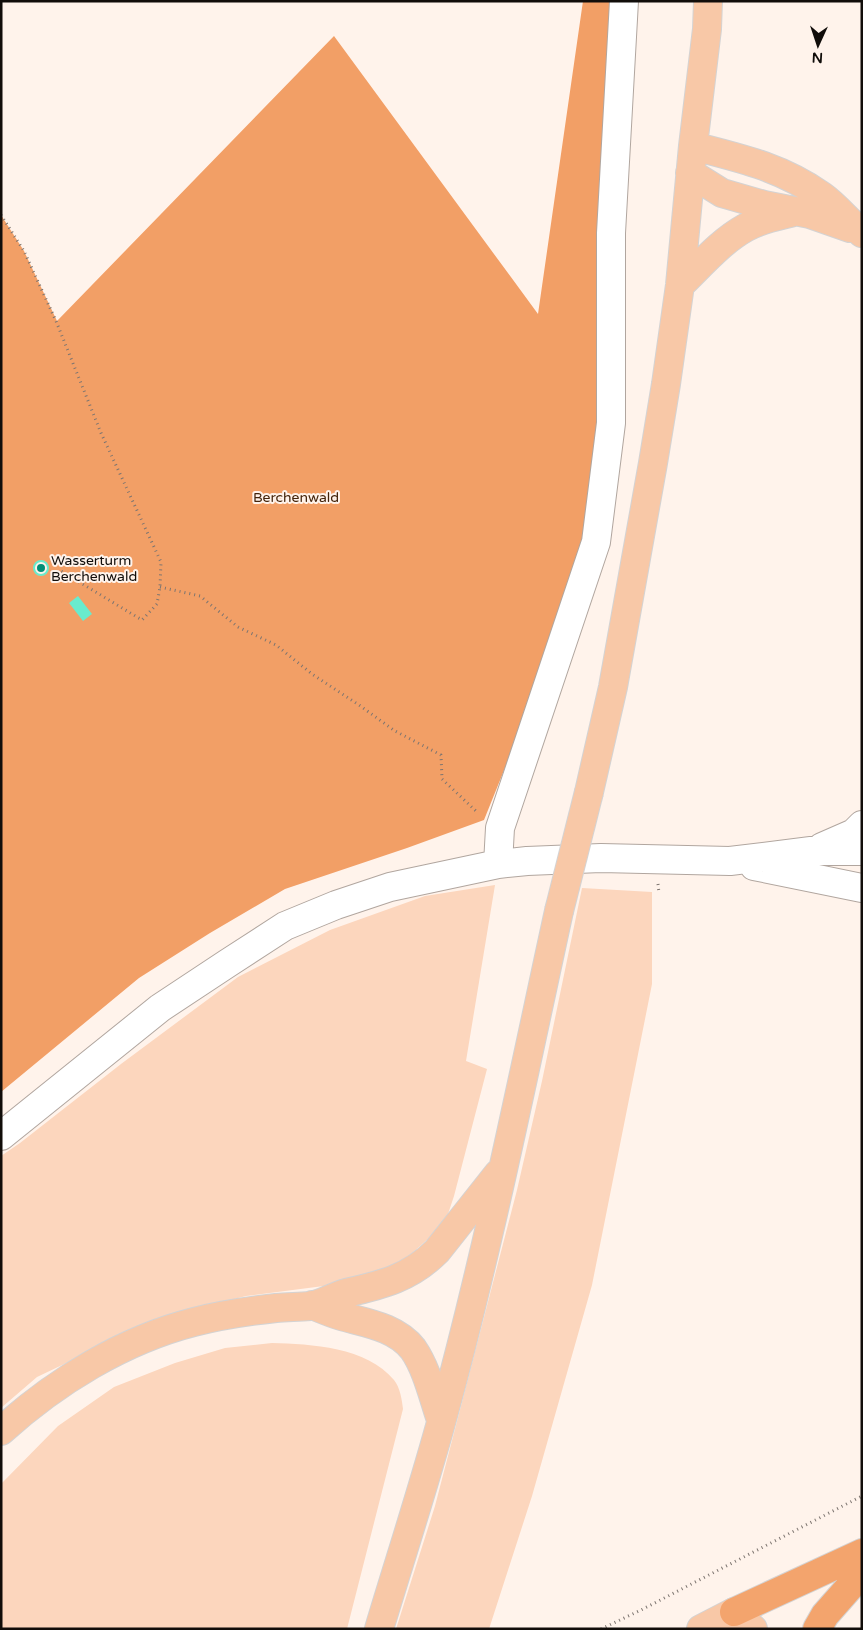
<svg xmlns="http://www.w3.org/2000/svg" width="863" height="1630" font-family="'Varela Round',sans-serif">
	<rect width="100%" height="100%" fill="#fff3eb"/>
	<path fill="#fcd6bd" d="M495,885L466,1061L487,1069L454,1196L448,1214L441,1229L428,1239L401,1263L347,1283L246,1296L168,1316L102,1346L37,1377L1,1408V1156L20,1143L121,1064L238,977L330,930L425,896Z
		M582,888L652,892V984L592,1285L532,1496L489,1629H396L435,1506L517,1190L542,1081Z
		M272,1343C311,1344 367,1347 394,1380C400,1387 402,1400 403,1409L347,1629H1V1484L58,1426L114,1387L175,1363L225,1348Z"/>
	<path fill="#f29f66" d="M583,1H624L596,542L484,820L407,848L285,889L210,933L139,978L1,1092V215L24,251L57,321L334,36L538,314Z"/>
	<path fill="#69ebcd" d="M33 568a8 8 0 1 1 16 0a8 8 0 1 1-16 0Z
		M78,596L92,614L83,621L69,603Z"/>
	<g fill="none" stroke-linecap="round" stroke-linejoin="round">
		<g stroke="#b1a69f" stroke-width="30">
			<path id="minor" d="M822,847L854,833L862,825
				M498,864L500,828L596,542L611,423V233L624,1
				M754,866L862,888
				M1,1136L160,1008L228,963L285,926L336,905L390,887L498,864L527,861L601,858L730,861L811,851H862"/>
		</g>
		<g stroke="#d4d3d3" stroke-width="30">
			<path id="major" d="M693,146C740,158 781,167 822,196C836,206 848,221 862,233
				M690,173L722,193L764,205L810,214L850,228
				M680,285C700,266 720,242 745,228C760,219 778,216 794,212
				M589,792L613,687L653,463L666,384L680,285L693,146L707,29L708,1
				M312,1305C322,1309 331,1313 341,1316C366,1323 396,1327 413,1349C427,1369 433,1397 441,1420
				M1,1431C55,1382 123,1340 194,1322C221,1315 249,1311 276,1308C288,1307 299,1307 310,1306C323,1304 334,1296 346,1293C382,1285 410,1278 437,1251L498,1174
				M734,1612L753,1629
				M379,1629C400,1559 423,1489 442,1419C488,1251 522,1081 559,911
				M701,1629L734,1612"/>
		</g>
		<g stroke="#d4d3d3" stroke-width="30">
			<path id="highway" d="M734,1612L862,1553
				M817,1629L825,1615L862,1573"/>
		</g>
		<path stroke="#7d7570" stroke-width="3" stroke-dasharray="1 4" stroke-linecap="butt" d="M1,215L24,251L56,321L101,433L161,562L160,587L157,604L142,620L61,571
			M160,587L200,596L238,627L276,645L312,674L359,705L395,731L441,755L442,779L477,812
			M658,884L659,893
			M601,1629L641,1610L862,1496"/>
		<use href="#minor" stroke="#fff" stroke-width="28"/>
		<use href="#major" stroke="#f8c8a7" stroke-width="28"/>
		<use href="#highway" stroke="#f3a46d" stroke-width="28"/>
		<g stroke="#d4d3d3" stroke-width="30" stroke-linecap="butt">
			<path id="major-bridge" d="M559,911L589,792"/>
		</g>
		<use href="#major-bridge" stroke="#f8c8a7" stroke-width="28"/>
	</g>
	<circle fill="#018e77" stroke="#fff3eb" stroke-width="2" cx="41" cy="568" r="5"/>
	<g text-anchor="middle" stroke-width="4" stroke-linejoin="round" paint-order="stroke">
		<g font-size="14" fill="#44240b" stroke="#fff3eb">
			<text x="296" y="502">Berchenwald</text>
		</g>
		<g font-size="14" fill="#110d0a" stroke="#fff3eb" text-anchor="start">
			<text x="51" y="565">Wasserturm<tspan x="51" dy="16">Berchenwald</tspan></text>
		</g>
	</g>
	<rect width="863" height="1630" fill="none" stroke="#110d0a" stroke-width="5"/>
	<g transform="translate(818 45) rotate(183)" stroke="#fff3eb" stroke-width="4" paint-order="stroke">
	<path d="M0-4L9 19L0 12L-9 19Z" fill="#110d0a"/>
	<text y="-8" font-size="14" font-weight="bold" text-anchor="middle" fill="#110d0a">N</text>
	</g>
</svg>
